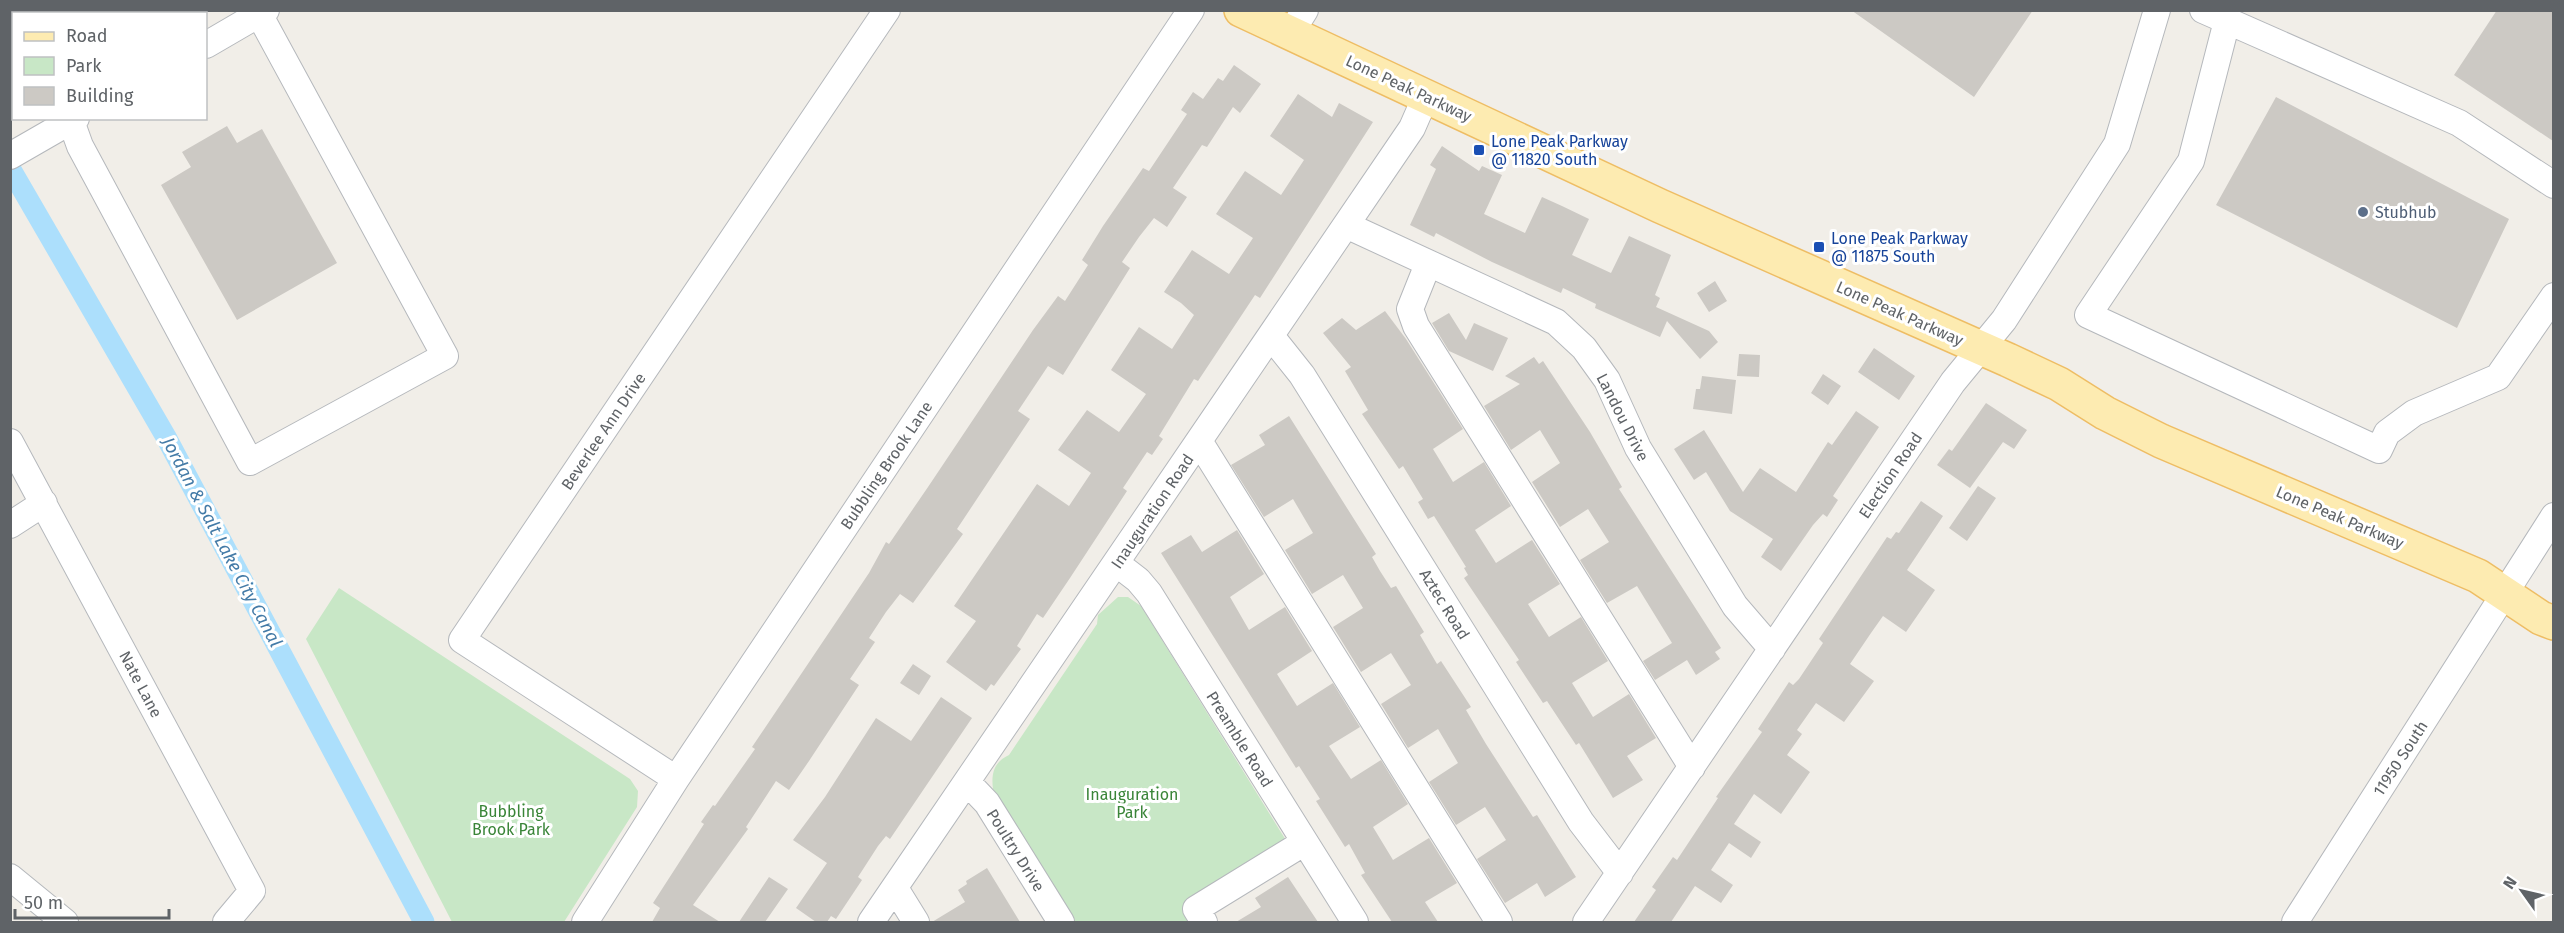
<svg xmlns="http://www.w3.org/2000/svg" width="2564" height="933" font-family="'Fira Sans',sans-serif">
	<rect width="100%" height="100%" fill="#f1eee8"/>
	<path fill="#c8e7c6" d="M339,588L630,779L638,791L637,807L564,922H452L306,639Z
		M1118,597H1128L1141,606L1287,842L1183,907L1193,922H1074L993,789C991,773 994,762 1009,755L1097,624L1098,615Z"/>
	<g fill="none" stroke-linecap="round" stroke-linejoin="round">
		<path stroke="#acdffc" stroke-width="21" d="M10,168L166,437L424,922"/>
	</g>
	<path fill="#ccc9c4" d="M1851,10H2033L1974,97Z
		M2497,10H2553V141L2454,75Z
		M1234,65L1261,84L1240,113L1233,107L1207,147L1202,145L1173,188L1187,197L1167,227L1154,218L1139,237L1122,262L1130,268L1063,375L1048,366L1018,411L1030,419L957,529L963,534L913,603L900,594L886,612L869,638L875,642L850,679L859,685L809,761L789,790L776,781L746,827L748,829L693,905L720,922H652L660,908L653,903L704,824L701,822L713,805L715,806L755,749L752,747L869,573L886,542L889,544L928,487L1033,330L1058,296L1065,301L1088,265L1082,260L1103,226L1143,168L1149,171L1187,114L1181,110L1193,92L1203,99L1218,78L1223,81Z
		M1298,94L1332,117L1339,103L1373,122L1260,298L1255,295L1198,381L1194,379L1159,436L1163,439L1152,455L1147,452L1123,488L1127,491L1070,578L1043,618L1037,614L1017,646L1021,649L994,686L991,684L986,691L946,662L976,621L954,606L1037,484L1069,506L1091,473L1058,450L1087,410L1119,432L1146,394L1111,370L1139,327L1172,349L1194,315L1181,303L1164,292L1192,250L1229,274L1253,238L1216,214L1245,171L1281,195L1304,160L1270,136Z
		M2276,97L2509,219L2457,328L2216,205Z
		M227,126L237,143L262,129L337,263L237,320L161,185L191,167L182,152Z
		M1442,146L1479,171L1482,166L1502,175L1484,214L1525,233L1542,197L1562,206L1589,219L1572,255L1611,273L1629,236L1671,255L1655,295L1660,298L1656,307L1709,331L1718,342L1700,359L1667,321L1660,337L1595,308L1596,304L1563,288L1561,293L1492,262L1436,233L1434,237L1410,225L1436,169L1430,165Z
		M1715,281L1727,301L1709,312L1697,293Z
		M1385,311L1406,339L1463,429L1433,449L1453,482L1484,462L1511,506L1475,530L1496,563L1532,540L1560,584L1528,604L1549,637L1581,617L1608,661L1572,683L1593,717L1629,694L1656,738L1627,756L1643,780L1613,798L1579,743L1576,745L1547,701L1543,703L1516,662L1519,660L1464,578L1468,575L1464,568L1466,567L1434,516L1428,519L1418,502L1423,499L1403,466L1399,469L1362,414L1368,410L1345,371L1351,367L1323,333L1342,318L1356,330Z
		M1449,313L1466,340L1474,323L1508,338L1493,371L1449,351L1432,323Z
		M1874,348L1915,376L1899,400L1858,372Z
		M1739,354L1760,355L1759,377L1737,376Z
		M1534,357L1539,364L1543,361L1590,432L1622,487L1619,489L1721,648L1715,652L1720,659L1696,675L1687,660L1655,680L1643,661L1672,643L1637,586L1607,603L1580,560L1609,542L1588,509L1560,527L1532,482L1560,463L1540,430L1511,450L1484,406L1520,384L1505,376Z
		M1823,374L1841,386L1828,405L1811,393Z
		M1702,376L1736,380L1732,414L1693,409L1696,389H1700Z
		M1986,403L2027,430L2014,449L2003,442L1970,488L1937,465L1949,449L1952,451Z
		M1856,411L1879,427L1833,496L1838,500L1827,517L1823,514L1813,525L1781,571L1761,557L1773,539L1730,511L1706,472L1694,480L1674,449L1704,430L1743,492L1760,468L1796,492L1828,442L1832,445Z
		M1289,416L1376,554L1372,557L1380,571L1391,588L1396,586L1424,632L1420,635L1437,664L1441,661L1471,707L1466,710L1486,744L1533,817L1537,815L1576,877L1545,897L1537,883L1505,903L1477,859L1506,840L1485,807L1456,825L1429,782L1458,763L1438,729L1408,748L1381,704L1411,685L1391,653L1361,672L1333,627L1363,608L1343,575L1312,594L1285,550L1313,533L1293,499L1264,517L1231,465L1265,445L1259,435Z
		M1978,486L1996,498L1967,541L1949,528Z
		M1921,501L1943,516L1907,570L1935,590L1906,632L1883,616L1871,633L1850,664L1874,681L1844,722L1816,703L1797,730L1802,734L1787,755L1810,772L1781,814L1754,794L1734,824L1761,842L1751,858L1729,843L1711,870L1733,885L1721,903L1695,886L1671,922H1634L1656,890L1652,887L1673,857L1677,860L1718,798L1716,797L1762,732L1758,729L1789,682L1793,685L1799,679L1823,643L1819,639L1887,537L1891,539L1896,532L1899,533Z
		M1237,530L1264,574L1230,597L1249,630L1285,607L1312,651L1277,674L1297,706L1333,683L1360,727L1329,746L1351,779L1381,760L1408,804L1373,827L1393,860L1429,838L1457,883L1425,902L1438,922H1392L1361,875L1365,873L1349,844L1345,847L1316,801L1320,799L1299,766L1296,768L1161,553L1191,535L1202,552Z
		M913,664L931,676L919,695L900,683Z
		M941,697L972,718L890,839L886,836L878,846L858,877L862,880L836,919L831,916L827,922H816L796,908L827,863L793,840L825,797L876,718L911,741Z
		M987,868L1020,922H932L965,902L958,890L967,884L966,881Z
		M769,877L788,889L765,922H739Z
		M1288,877L1318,922H1236L1261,907L1255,898Z"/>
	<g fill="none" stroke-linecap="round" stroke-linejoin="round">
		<g stroke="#b5b8bc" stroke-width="28">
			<path id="minor" d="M2203,10L2459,123L2554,185
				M2227,21L2191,161L2088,315L2379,450L2387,433L2414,413L2498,377L2554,296
				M1290,34L1305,10
				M206,45L266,10
				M71,121L80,146L250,462L445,356L259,14
				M10,156L76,118
				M1346,225L1556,322L1584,348L1607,380L1638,448L1735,606L1772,649
				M1428,264L1410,309L1416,326L1692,767
				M1271,336L1302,375L1581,822L1620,873
				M1199,441L1499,922
				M10,442L252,891L226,922
				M10,525L44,503
				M1116,563L1138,580L1149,593L1355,922
				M676,779L462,640L887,10
				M967,782L987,803L1061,922
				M10,877L65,922
				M895,888L916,922
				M585,922L676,779L1191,10
				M871,922L1412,128L1426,96
				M1204,922L1196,909L1305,842
				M1586,922L1953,382L2004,320L2117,144L2157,10
				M2295,922L2554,516"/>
		</g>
		<g stroke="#eebd64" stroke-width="36">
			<path id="major" d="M1241,10L1660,206L2008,360L2059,384L2105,413L2161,441L2478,576L2541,618L2554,623"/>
		</g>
		<use href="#minor" stroke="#fff" stroke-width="26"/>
		<use href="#major" stroke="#fdebb1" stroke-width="33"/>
	</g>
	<g fill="#1a4fb4" stroke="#fff" stroke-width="2">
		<rect x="1473" y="144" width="12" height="12" rx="3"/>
		<rect x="1813" y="241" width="12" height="12" rx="3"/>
	</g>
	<circle fill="#5c6f8a" stroke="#fff" stroke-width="2" cx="2363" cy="212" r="6"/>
	<g text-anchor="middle" stroke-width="6" stroke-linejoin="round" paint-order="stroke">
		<g font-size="16" fill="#5f6367" stroke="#fff">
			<text transform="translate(1409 88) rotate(25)" y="6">Lone Peak Parkway</text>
			<text transform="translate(1900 313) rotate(24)" y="6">Lone Peak Parkway</text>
			<text transform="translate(1623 417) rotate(63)" y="6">Landou Drive</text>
			<text transform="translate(603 431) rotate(-56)" y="6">Beverlee Ann Drive</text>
			<text transform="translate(886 465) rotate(-56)" y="6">Bubbling Brook Lane</text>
			<text transform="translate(1890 475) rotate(-56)" y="6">Election Road</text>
			<text transform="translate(1152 511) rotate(-56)" y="6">Inauguration Road</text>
			<text transform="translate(2340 517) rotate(23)" y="6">Lone Peak Parkway</text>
			<text transform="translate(1445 604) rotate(58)" y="6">Aztec Road</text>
			<text transform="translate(141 684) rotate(62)" y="6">Nate Lane</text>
			<text transform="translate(1240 739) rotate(58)" y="6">Preamble Road</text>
			<text transform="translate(2400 758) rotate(-57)" y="6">11950 South</text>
			<text transform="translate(1016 850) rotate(58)" y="6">Poultry Drive</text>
		</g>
		<g font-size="16" fill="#164399" stroke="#fff" text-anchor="start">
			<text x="1491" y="147">Lone Peak Parkway<tspan x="1491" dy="18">@ 11820 South</tspan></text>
			<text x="1831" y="244">Lone Peak Parkway<tspan x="1831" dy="18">@ 11875 South</tspan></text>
		</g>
		<g font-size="16" fill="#4e5e75" stroke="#fff" text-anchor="start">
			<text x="2375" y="218">Stubhub</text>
		</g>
		<g font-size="16" fill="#3a8538" stroke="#fff">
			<text x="1132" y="800">Inauguration<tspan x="1132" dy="18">Park</tspan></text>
			<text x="511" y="817">Bubbling<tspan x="511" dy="18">Brook Park</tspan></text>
		</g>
		<g font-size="18" font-style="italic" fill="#447ba7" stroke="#fff">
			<text transform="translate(222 542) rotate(62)" y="6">Jordan &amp; Salt Lake City Canal</text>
		</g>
	</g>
	<rect width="2564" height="933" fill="none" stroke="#5f6367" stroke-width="24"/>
	<rect x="12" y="12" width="195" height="108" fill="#ffffff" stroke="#bfc1c2" stroke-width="1.5"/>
	<rect x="24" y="32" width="30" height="9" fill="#fdebb1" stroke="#bfc1c2" stroke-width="1.5"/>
	<text x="66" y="42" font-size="18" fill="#5f6367">Road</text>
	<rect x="24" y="57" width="30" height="18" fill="#c8e7c6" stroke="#bfc1c2" stroke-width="1.5"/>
	<text x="66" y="72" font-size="18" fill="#5f6367">Park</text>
	<rect x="24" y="87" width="30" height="18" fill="#ccc9c4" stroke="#bfc1c2" stroke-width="1.5"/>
	<text x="66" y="102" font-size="18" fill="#5f6367">Building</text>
	<g transform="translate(2522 891) rotate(304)" stroke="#ffffff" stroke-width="4.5" paint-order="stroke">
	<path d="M0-4.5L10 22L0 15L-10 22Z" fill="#5f6367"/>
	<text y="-9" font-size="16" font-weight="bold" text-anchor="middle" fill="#5f6367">N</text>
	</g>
	<path d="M15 909v9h154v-9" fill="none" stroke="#5f6367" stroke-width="3"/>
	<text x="24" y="909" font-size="18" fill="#5f6367" stroke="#ffffff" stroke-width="4.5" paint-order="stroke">50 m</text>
</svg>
